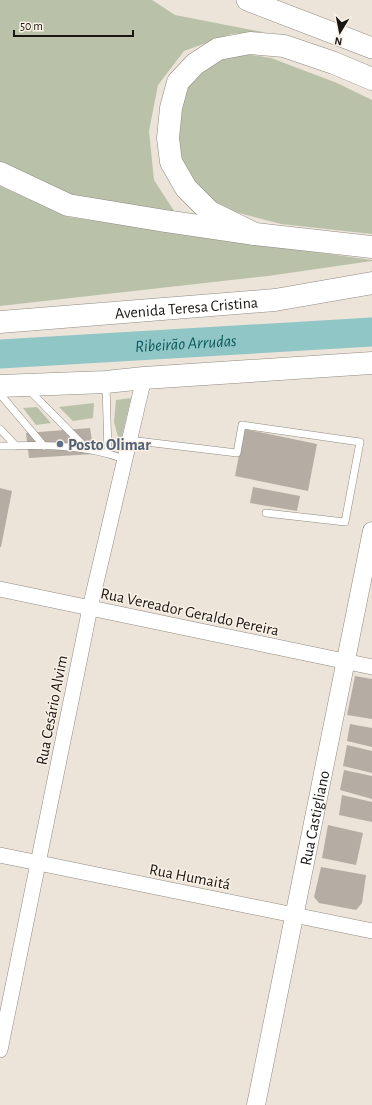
<svg xmlns="http://www.w3.org/2000/svg" width="372" height="1105" font-family="'Alegreya Sans',sans-serif">
	<rect width="100%" height="100%" fill="#ece4d9"/>
	<path fill="#b9c2a9" d="M0,0H152L175,15L263,32L231,34L184,51L158,85L149,131L154,180L176,214L70,200L0,164Z
		M239,53L271,58L337,83L372,100V234L281,224L205,204L181,171L173,129L180,93L200,66Z
		M0,186L68,217L372,260V261L268,276L0,306Z
		M131,398L120,444L114,422L116,400Z
		M94,403L93,418L73,421L59,407Z
		M37,407L51,423L36,425L23,408Z"/>
	<g fill="none" stroke-linecap="round" stroke-linejoin="round">
		<path stroke="#91c6c7" stroke-width="29" id="s1" d="M0,354L372,332"/>
	</g>
	<path fill="#b5ada4" d="M90,428L94,454L29,458L26,433Z
		M244,429L317,444L308,491L235,476Z
		M253,487L300,496L297,511L250,503Z
		M0,488L12,491L1,547H0Z
		M355,676L372,679V719L347,715Z
		M350,724L372,728V747L347,741Z
		M347,745L372,751V773L343,766Z
		M344,770L372,776V799L340,790Z
		M342,795L372,802V822L339,815Z
		M328,825L363,833L356,865L322,858Z
		M321,867L366,875L362,903L356,910L319,903L314,897Z"/>
	<g fill="none" stroke-linecap="round" stroke-linejoin="round">
		<g stroke="#918980" stroke-width="8">
			<path id="service" d="M106,385L108,453
				M29,390L87,449
				M0,394L44,446
				M0,429L16,446
				M129,440L237,453L242,425L360,442L345,522L266,513
				M0,446C41,445 85,444 124,459"/>
		</g>
		<g stroke="#918980" stroke-width="16">
			<path id="minor" d="M0,589L372,667
				M0,855L372,931
				M0,1050L90,608L144,378"/>
		</g>
		<g stroke="#918980" stroke-width="19">
			<g id="tertiary">
				<path id="s2" d="M256,1105L372,531"/>
			</g>
		</g>
		<g stroke="#918980" stroke-width="22">
			<path id="secondary" d="M247,0L372,48"/>
		</g>
		<g stroke="#918980" stroke-width="23">
			<g id="trunk">
				<path d="M0,173L68,205L165,221L255,234L372,247"/>
				<path d="M255,234L210,212L186,188L171,162L168,138L171,108L178,82L195,64L218,49L250,43L284,46L334,63L372,79"/>
				<path id="s3" d="M0,322L275,300L372,283"/>
				<path d="M0,386L106,382L144,378L372,363"/>
			</g>
		</g>
		<use href="#service" stroke="#fff" stroke-width="7"/>
		<use href="#minor" stroke="#fff" stroke-width="15"/>
		<use href="#tertiary" stroke="#fff" stroke-width="18"/>
		<use href="#secondary" stroke="#fff" stroke-width="21"/>
		<use href="#trunk" stroke="#fff" stroke-width="22"/>
	</g>
	<circle fill="#5c6f8a" stroke="#f9f1e6" stroke-width="1.5" cx="60" cy="444" r="4"/>
	<g text-anchor="middle" stroke-width="3" stroke-linejoin="round" paint-order="stroke">
		<g font-size="16" fill="#191613" stroke="#f9f1e6">
			<text dy="6" stroke="none"><textPath href="#s3" startOffset="187">Avenida Teresa Cristina</textPath></text>
			<text transform="translate(190 611) rotate(12)" y="6">Rua Vereador Geraldo Pereira</text>
			<text transform="translate(51 710) rotate(-79)" y="6">Rua Cesário Alvim</text>
			<text dy="6" stroke="none"><textPath href="#s2" startOffset="293">Rua Castigliano</textPath></text>
			<text transform="translate(190 876) rotate(11)" y="6">Rua Humaitá</text>
		</g>
		<g font-size="16" font-weight="bold" fill="#4e5e75" stroke="#f9f1e6" text-anchor="start">
			<text x="68" y="450">Posto Olimar</text>
		</g>
		<g font-size="17" font-style="italic" fill="#0c595c" stroke="#f9f1e6">
			<text dy="6" stroke="none"><textPath href="#s1" startOffset="186">Ribeirão Arrudas</textPath></text>
		</g>
	</g>
	<g transform="translate(340 32) rotate(190)" stroke="#f9f1e6" stroke-width="3" paint-order="stroke">
	<path d="M0-3L7 15L0 10L-7 15Z" fill="#191613"/>
	<text y="-6" font-size="11" font-weight="bold" text-anchor="middle" fill="#191613">N</text>
	</g>
	<path d="M14 30v6h119v-6" fill="none" stroke="#191613" stroke-width="2"/>
	<text x="20" y="30" font-size="12" fill="#191613" stroke="#f9f1e6" stroke-width="3" paint-order="stroke">50 m</text>
</svg>
